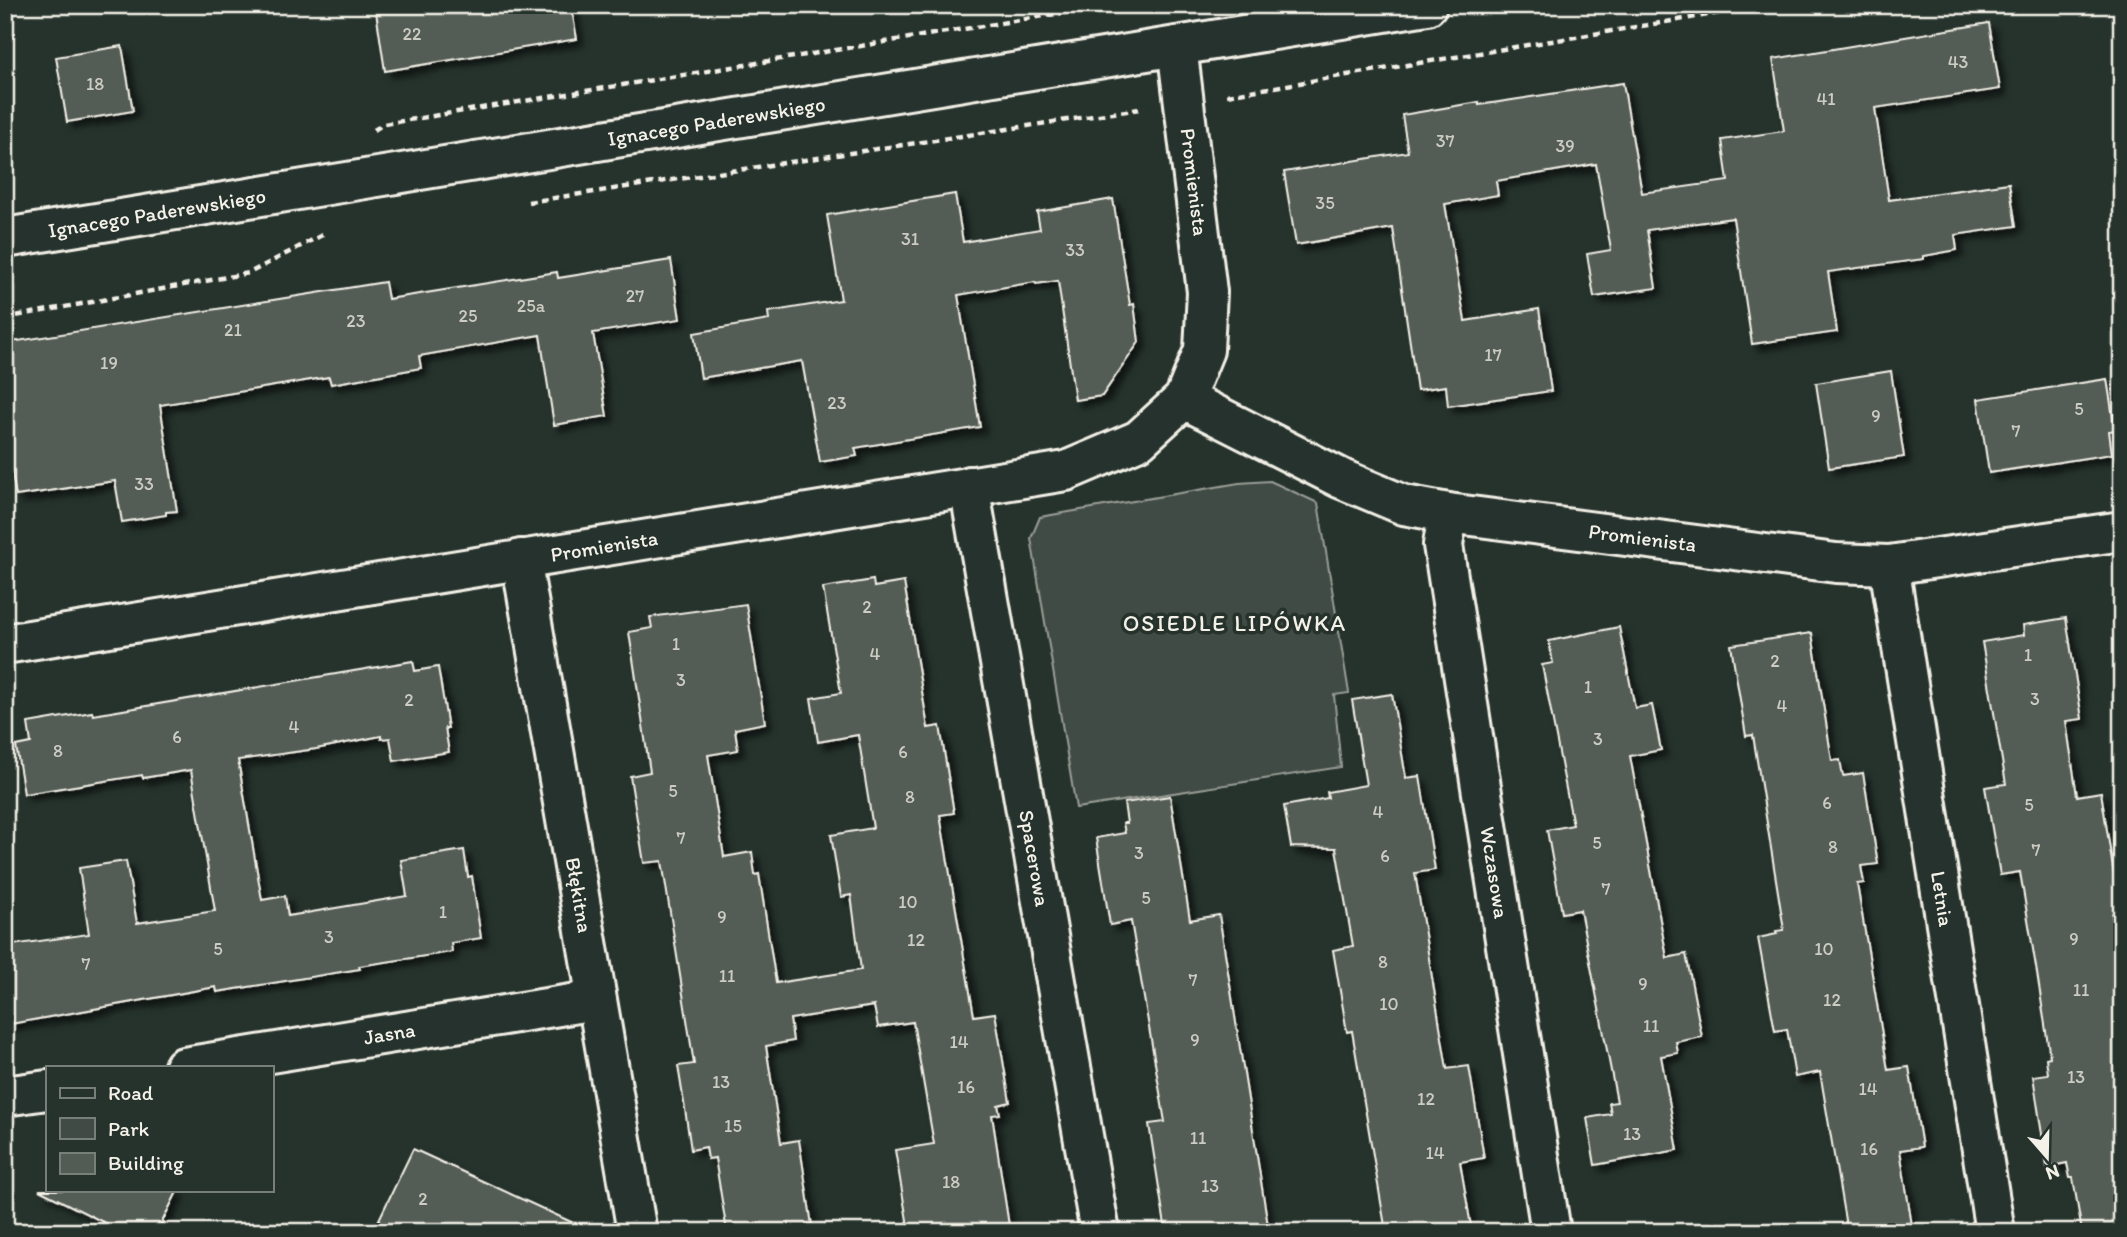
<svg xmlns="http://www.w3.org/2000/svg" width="2127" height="1237" font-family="Itim,sans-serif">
	<defs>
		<filter id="shadow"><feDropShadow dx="6" dy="6" stdDeviation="3.5" flood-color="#0009"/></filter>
	</defs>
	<rect width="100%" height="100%" fill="#26332d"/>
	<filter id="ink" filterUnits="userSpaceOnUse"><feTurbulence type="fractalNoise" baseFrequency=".0143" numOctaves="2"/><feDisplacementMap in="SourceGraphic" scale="14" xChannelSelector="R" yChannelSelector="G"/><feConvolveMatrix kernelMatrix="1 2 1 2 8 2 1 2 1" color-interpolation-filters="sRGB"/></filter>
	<g filter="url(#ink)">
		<path fill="#414b45" stroke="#9a9e96" stroke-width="2" d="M1270,481L1318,503L1349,693L1334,695L1341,767L1076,808L1031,538L1040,517L1239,483Z"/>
		<path fill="#525c55" stroke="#f4f1e8" stroke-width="2" filter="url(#shadow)" d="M375,5H571L577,39L385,71Z
			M1989,23L2000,89L1875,108L1889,200L2009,183L2016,226L1955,235L1957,250L1924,256V259L1828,272L1837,332L1752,344L1733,218L1647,230L1656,288L1594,297L1587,254L1611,250L1596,164L1496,181L1498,195L1445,204L1465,321L1539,309L1551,391L1448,406L1446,386L1417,390L1393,228L1296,245L1284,172L1408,152L1402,115L1479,102V105L1623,83L1642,193L1728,181L1722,140L1784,131L1773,59Z
			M122,46L133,111L67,122L56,57Z
			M955,194L963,242L1040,229L1037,212L1113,199L1130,305L1134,304L1139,342L1102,396L1075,400L1058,281L1036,284L1035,282L958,295L980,427L855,448L857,456L820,462L802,361L701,378L694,333L769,320L768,312L841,300L827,215Z
			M671,260L680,319L593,333L607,416L554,425L540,335L419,356L421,368L331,384L329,377L160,405L177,511L166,512V515L122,522L115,481L16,496L5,432V343L385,282L388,299L557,272L558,278Z
			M1891,371L1904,457L1829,468L1816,383Z
			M2107,379L2115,430L2109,431L2112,454L1989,473L1978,399Z
			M873,580L874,587L904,582L928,728L940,726L954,813L940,815L974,1016L995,1013L1010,1102L998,1105L1000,1114L992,1115L1010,1232H909L895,1150L934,1144L913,1022L878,1027L874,1006L790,1019L793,1041L766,1046L781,1143L799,1140L813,1232H727L715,1158L708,1159L706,1147L691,1150L685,1109L678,1066L694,1064L662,861L644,863L630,776L650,772L629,632L652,628L650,617L746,604L765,723L735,729L738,750L708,755L724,857L752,852L755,875L759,874L776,983L861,970L851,895L841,897L831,835L873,828L858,735L818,742L811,698L841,693L823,588Z
			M2066,618L2082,719L2066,721L2077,796L2101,792L2120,913L2112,914L2122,975V1232H2082L2073,1178H2070L2067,1163L2047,1167L2033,1076L2048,1074L2046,1058L2050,1057L2037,973L2020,872L2000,875L1985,787L2006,784L1982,642L2024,635L2023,625Z
			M1619,627L1635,708L1652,705L1661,750L1630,756L1667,958L1686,954L1702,1037L1676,1042L1678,1053L1661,1056L1678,1150L1595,1165L1587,1118L1611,1114L1609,1103L1617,1102L1580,910L1562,913L1547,830L1573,825L1542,665L1553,663L1549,641Z
			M1812,633L1832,761L1840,760L1843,776L1863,773L1878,864L1861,866L1864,883L1857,884L1888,1070L1909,1067L1922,1147L1900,1150L1913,1232H1847L1820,1072L1795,1077L1787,1029L1775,1031L1758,938L1777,934L1776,931L1784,930L1753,735L1746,736L1731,645Z
			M413,661L415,671L438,667L448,728H445L449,752L394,761L390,738L381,739V736L316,749L238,760L262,900L285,896L288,916L407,896L401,860L464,850L468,877L472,876L481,938L451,943L452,952L359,966L360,969L217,992L216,987L5,1025V946L89,934L79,868L126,861L137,923L215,911L191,770L143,778L142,775L24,794L16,746L31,743L28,723L92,712L93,715Z
			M1392,694L1406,778L1420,776L1435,870L1415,873L1447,1069L1469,1066L1484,1158L1460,1162L1472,1232H1386L1352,1031L1347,1032L1333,950L1353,946L1336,848L1291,847L1284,806L1328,798L1327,792L1366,785L1352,700Z
			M1170,796L1190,920L1219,915L1269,1232H1166L1149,1124L1165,1122L1131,921L1110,925L1096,838L1125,833L1123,823H1127L1124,803Z
			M413,1149L593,1232H373Z
			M39,1190H178L157,1232H123Z"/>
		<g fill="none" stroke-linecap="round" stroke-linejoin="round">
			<g stroke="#f4f1e8" stroke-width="44">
				<g id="minor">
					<path id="s1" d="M1184,399L1342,479L1404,505L1448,513L1836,563L1889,565L2122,531"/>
					<path id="s2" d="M969,486L1100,1232"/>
					<path id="s3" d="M1448,513L1443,545L1551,1232"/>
					<path id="s4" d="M521,559L637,1232"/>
					<path id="s5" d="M1889,565L1995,1232"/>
					<path id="s6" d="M5,644L1066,471L1139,440L1184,399L1204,350L1207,292L1177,46"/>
					<path id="s7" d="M184,1067L596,1000"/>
					<path d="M5,1096L47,1090"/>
				</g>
			</g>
			<g stroke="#f4f1e8" stroke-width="44">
				<g id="tertiary">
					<path id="s8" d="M5,238L1427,5"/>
				</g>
			</g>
			<path stroke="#f4f1e8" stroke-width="4.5" stroke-dasharray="7 5" stroke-linecap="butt" d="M1227,95L1768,5
				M374,130L384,124L1111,5
				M528,202L1139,109
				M5,318L249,273L326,233"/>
			<use href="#minor" stroke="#26332d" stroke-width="38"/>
			<use href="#tertiary" stroke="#26332d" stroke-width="38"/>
		</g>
	</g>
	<g text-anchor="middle" stroke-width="7" stroke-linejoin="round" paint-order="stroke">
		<g font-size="18" fill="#ccccc3">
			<text x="412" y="40">22</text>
			<text x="1958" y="68">43</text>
			<text x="95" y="90">18</text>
			<text x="1826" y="105">41</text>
			<text x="1445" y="147">37</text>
			<text x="1565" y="152">39</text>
			<text x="1325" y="209">35</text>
			<text x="910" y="245">31</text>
			<text x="1075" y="256">33</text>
			<text x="635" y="302">27</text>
			<text x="531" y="312">25a</text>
			<text x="468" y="322">25</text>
			<text x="356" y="327">23</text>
			<text x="233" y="336">21</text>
			<text x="1493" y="361">17</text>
			<text x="109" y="369">19</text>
			<text x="837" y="409">23</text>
			<text x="2079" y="415">5</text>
			<text x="1876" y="422">9</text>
			<text x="2016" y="437">7</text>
			<text x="144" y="490">33</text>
			<text x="867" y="613">2</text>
			<text x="676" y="650">1</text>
			<text x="875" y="660">4</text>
			<text x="2028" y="661">1</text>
			<text x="1775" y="667">2</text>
			<text x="681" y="686">3</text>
			<text x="1588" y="693">1</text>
			<text x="2035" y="705">3</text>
			<text x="409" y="706">2</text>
			<text x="1782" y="712">4</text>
			<text x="294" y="733">4</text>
			<text x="177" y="743">6</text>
			<text x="1598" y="745">3</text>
			<text x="58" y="757">8</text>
			<text x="903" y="758">6</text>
			<text x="673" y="797">5</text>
			<text x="910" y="803">8</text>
			<text x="1827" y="809">6</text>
			<text x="2029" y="811">5</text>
			<text x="1378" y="818">4</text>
			<text x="681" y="844">7</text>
			<text x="1597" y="849">5</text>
			<text x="1833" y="853">8</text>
			<text x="2036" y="856">7</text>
			<text x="1139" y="859">3</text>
			<text x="1385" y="862">6</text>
			<text x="1606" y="895">7</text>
			<text x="1146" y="904">5</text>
			<text x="908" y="908">10</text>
			<text x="443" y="918">1</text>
			<text x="722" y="923">9</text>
			<text x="329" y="943">3</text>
			<text x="2074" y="945">9</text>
			<text x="916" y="946">12</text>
			<text x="218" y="955">5</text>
			<text x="1824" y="955">10</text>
			<text x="1383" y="968">8</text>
			<text x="86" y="970">7</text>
			<text x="727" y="982">11</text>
			<text x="1193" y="986">7</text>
			<text x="1643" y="990">9</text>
			<text x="2081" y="996">11</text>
			<text x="1832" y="1006">12</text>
			<text x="1389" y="1010">10</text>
			<text x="1651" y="1032">11</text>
			<text x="1195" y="1046">9</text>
			<text x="959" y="1048">14</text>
			<text x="2076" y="1083">13</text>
			<text x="721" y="1088">13</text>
			<text x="966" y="1093">16</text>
			<text x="1868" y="1095">14</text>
			<text x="1426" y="1105">12</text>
			<text x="733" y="1132">15</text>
			<text x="1632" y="1140">13</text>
			<text x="1198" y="1144">11</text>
			<text x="1869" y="1155">16</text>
			<text x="1435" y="1159">14</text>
			<text x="951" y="1188">18</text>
			<text x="1210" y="1192">13</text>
			<text x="423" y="1205">2</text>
		</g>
		<g font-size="21" fill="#f4f1e8" stroke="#26332d">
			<text dy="7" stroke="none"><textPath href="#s8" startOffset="721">Ignacego Paderewskiego</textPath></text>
			<text transform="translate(1194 182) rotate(83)" y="7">Promienista</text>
			<text dy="7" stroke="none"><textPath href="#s8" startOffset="154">Ignacego Paderewskiego</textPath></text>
			<text dy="7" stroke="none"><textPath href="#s1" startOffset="485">Promienista</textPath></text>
			<text dy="7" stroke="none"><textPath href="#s6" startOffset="607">Promienista</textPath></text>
			<text dy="7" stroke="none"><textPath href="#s2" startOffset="378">Spacerowa</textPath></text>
			<text dy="7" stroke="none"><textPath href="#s3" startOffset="364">Wczasowa</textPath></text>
			<text dy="7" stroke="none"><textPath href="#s4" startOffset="341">Błękitna</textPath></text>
			<text dy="7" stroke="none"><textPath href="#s5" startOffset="338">Letnia</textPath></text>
			<text dy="7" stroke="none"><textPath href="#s7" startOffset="208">Jasna</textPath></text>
		</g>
		<g font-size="23" letter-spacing="2" fill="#f4f1e8" stroke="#26332d">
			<text x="1235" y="631">OSIEDLE LIPÓWKA</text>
		</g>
	</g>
	<rect width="2127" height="1237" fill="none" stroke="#26332d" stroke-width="28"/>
	<rect x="14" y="14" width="2099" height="1209" fill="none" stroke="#f4f1e8" stroke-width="2.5" filter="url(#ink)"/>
	<rect x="46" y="1066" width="228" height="126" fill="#26332d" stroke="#787f78" stroke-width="2"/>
	<rect x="60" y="1088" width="35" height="10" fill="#26332d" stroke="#787f78" stroke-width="2"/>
	<text x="108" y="1100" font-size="21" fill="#f4f1e8">Road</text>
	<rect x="60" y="1118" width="35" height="21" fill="#414b45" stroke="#787f78" stroke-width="2"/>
	<text x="108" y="1136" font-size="21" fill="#f4f1e8">Park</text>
	<rect x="60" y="1153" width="35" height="21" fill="#525c55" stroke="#787f78" stroke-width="2"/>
	<text x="108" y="1170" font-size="21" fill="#f4f1e8">Building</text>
	<g transform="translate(2047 1157) rotate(160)" stroke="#26332d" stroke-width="5" paint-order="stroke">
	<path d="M0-5L12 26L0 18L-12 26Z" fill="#f4f1e8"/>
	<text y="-10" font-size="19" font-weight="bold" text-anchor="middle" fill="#f4f1e8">N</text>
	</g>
</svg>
